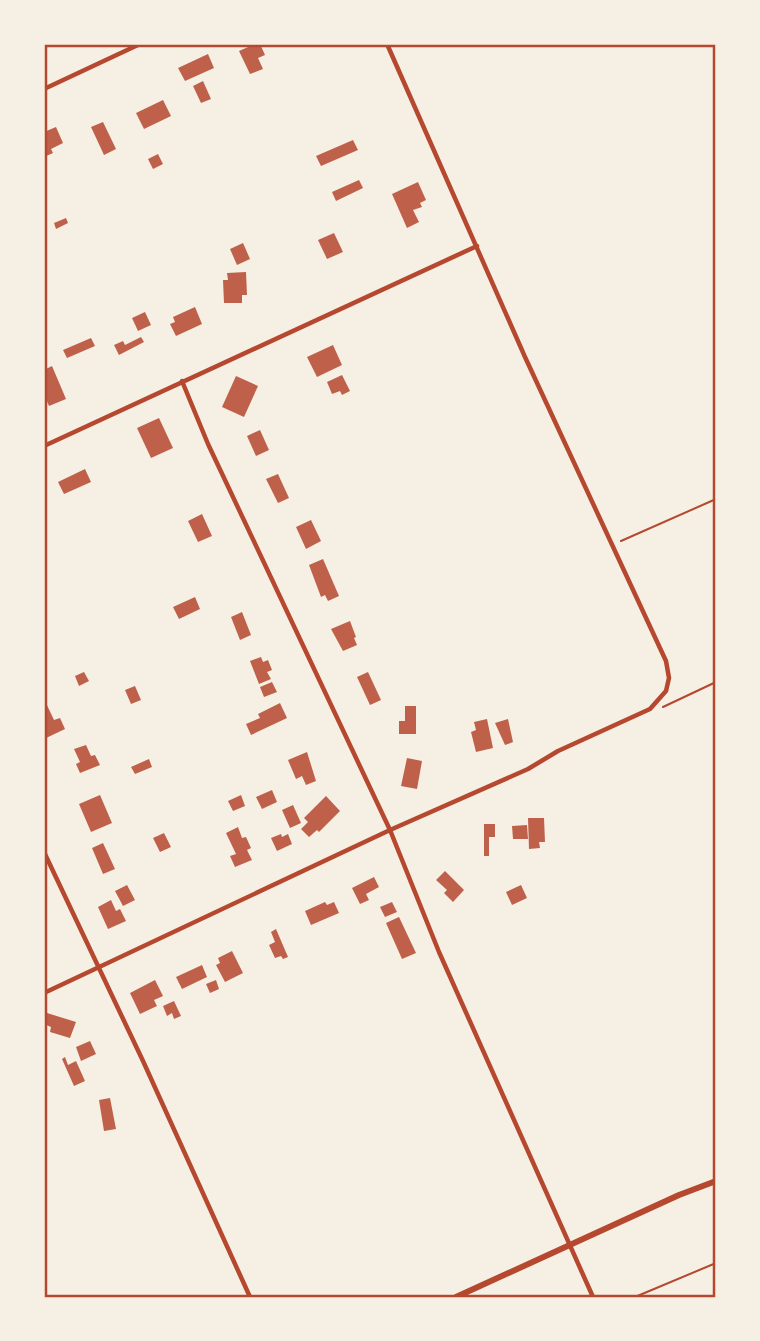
<svg xmlns="http://www.w3.org/2000/svg" width="760" height="1341" font-family="'Alegreya Sans',sans-serif">
	<rect width="100%" height="100%" fill="#f6efe4"/>
	<path fill="#bf614a" d="M255,44H260L265,55L258,58L263,69L250,74L239,51Z
		M208,54L214,68L185,81L178,68Z
		M203,81L211,99L201,103L193,86Z
		M163,100L171,116L144,129L136,113Z
		M103,122L116,149L104,155L91,127Z
		M56,127L63,143L51,149L53,153L44,157V132Z
		M353,140L358,150L321,166L316,156Z
		M158,154L163,164L153,169L148,159Z
		M359,180L363,188L336,201L332,192Z
		M418,182L426,200L420,203L422,207L413,210L419,222L407,228L392,194Z
		M66,218L68,223L56,229L54,223Z
		M334,233L343,252L327,259L318,240Z
		M243,243L250,259L237,265L230,249Z
		M246,272L247,295H242V303H224L223,280H228L227,273Z
		M195,307L202,324L176,336L170,324L175,322L173,317Z
		M145,312L151,325L138,331L132,318Z
		M141,337L144,342L119,355L114,345L123,341L125,345Z
		M91,338L95,346L67,358L63,350Z
		M333,345L342,365L317,377L307,357Z
		M52,366L66,399L49,406L46,399L44,400V370Z
		M342,375L350,391L342,395L340,391L332,394L327,382Z
		M236,376L258,386L244,417L222,407Z
		M159,418L173,448L151,458L137,428Z
		M260,430L269,450L256,456L247,436Z
		M85,469L91,482L64,494L58,482Z
		M278,474L289,498L278,503L266,479Z
		M202,514L212,536L198,542L188,521Z
		M311,520L321,541L306,549L296,527Z
		M323,559L339,596L328,601L325,595L321,597L309,565Z
		M195,597L200,609L179,619L173,607Z
		M242,612L251,635L240,640L231,617Z
		M350,621L356,637L354,638L357,645L343,651L331,629Z
		M261,657L263,662L268,660L272,670L267,672L271,679L259,684L250,661Z
		M84,672L89,681L79,686L75,676Z
		M368,672L381,700L370,705L357,677Z
		M272,682L277,692L264,697L260,687Z
		M135,686L141,700L131,704L125,690Z
		M46,703L54,720L60,718L65,729L44,739V705Z
		M280,703L287,718L251,735L246,724L260,718L258,714Z
		M405,706H416V734H399V721H405Z
		M487,719L493,748L476,752L471,732L476,730L474,722Z
		M508,719L513,742L505,745L495,723Z
		M86,745L91,756L95,755L100,765L80,773L76,764L80,762L74,749Z
		M307,752L316,781L306,785L302,776L296,779L288,760Z
		M407,758L422,761L417,789L401,786Z
		M149,759L152,767L135,774L131,767Z
		M272,790L277,802L262,809L256,797Z
		M100,795L112,823L91,832L79,804Z
		M241,795L245,806L233,811L228,801Z
		M326,796L340,811L319,832L317,830L309,837L301,829L308,822L304,818Z
		M293,805L301,823L290,828L282,810Z
		M528,818H544L545,842H539L540,848L529,849Z
		M484,824H495V837H489V856H484Z
		M527,825L528,839H513L512,826Z
		M238,827L242,838L246,837L251,848L247,850L252,860L235,867L230,856L236,854L226,833Z
		M164,833L171,847L160,852L153,838Z
		M281,834L282,837L288,834L292,844L277,851L271,838Z
		M103,843L115,869L103,874L92,848Z
		M445,871L464,890L453,902L444,893L447,890L436,880Z
		M374,877L379,887L366,894L369,900L360,904L352,888Z
		M127,885L135,900L123,906L115,891Z
		M521,885L527,898L512,905L506,892Z
		M111,900L116,911L120,909L126,921L108,929L98,907Z
		M325,902L327,905L334,902L339,913L311,925L305,911Z
		M392,902L397,912L385,917L380,907Z
		M399,917L416,953L402,959L386,923Z
		M276,929L288,957L283,959L281,956L275,958L269,945L275,942L271,932Z
		M232,951L243,973L225,982L216,965L220,963L218,958Z
		M202,965L207,977L182,989L176,977Z
		M155,980L163,996L154,1000L157,1006L140,1014L130,993Z
		M216,980L219,989L210,993L206,984Z
		M174,1001L181,1016L174,1019L172,1013L167,1016L163,1006Z
		M47,1013L76,1022L70,1038L50,1032L51,1027L44,1024Z
		M90,1041L96,1054L81,1061L76,1047Z
		M65,1057L68,1065L76,1061L85,1081L74,1086L62,1059Z
		M110,1098L116,1129L104,1131L99,1100Z"/>
	<g fill="none" stroke-linecap="round" stroke-linejoin="round">
		<path stroke="#b5482f" stroke-width="2" d="M621,541L716,499
			M663,707L716,682
			M635,1297L716,1263"/>
		<path stroke="#b5482f" stroke-width="4.5" d="M44,89L140,44
			M182,381L208,444L390,830L439,952L593,1297
			M44,446L477,246
			M44,852L143,1061L250,1297
			M44,993L390,830L528,769L558,751L650,709L666,691L669,678L666,661L525,357L387,44"/>
		<path stroke="#b5482f" stroke-width="6" d="M456,1297L679,1195L716,1181"/>
	</g>
	<rect width="760" height="1341" fill="none" stroke="#f6efe4" stroke-width="91"/>
	<rect x="46" y="46" width="668" height="1250" fill="none" stroke="#b5482f" stroke-width="2.5"/>
</svg>
